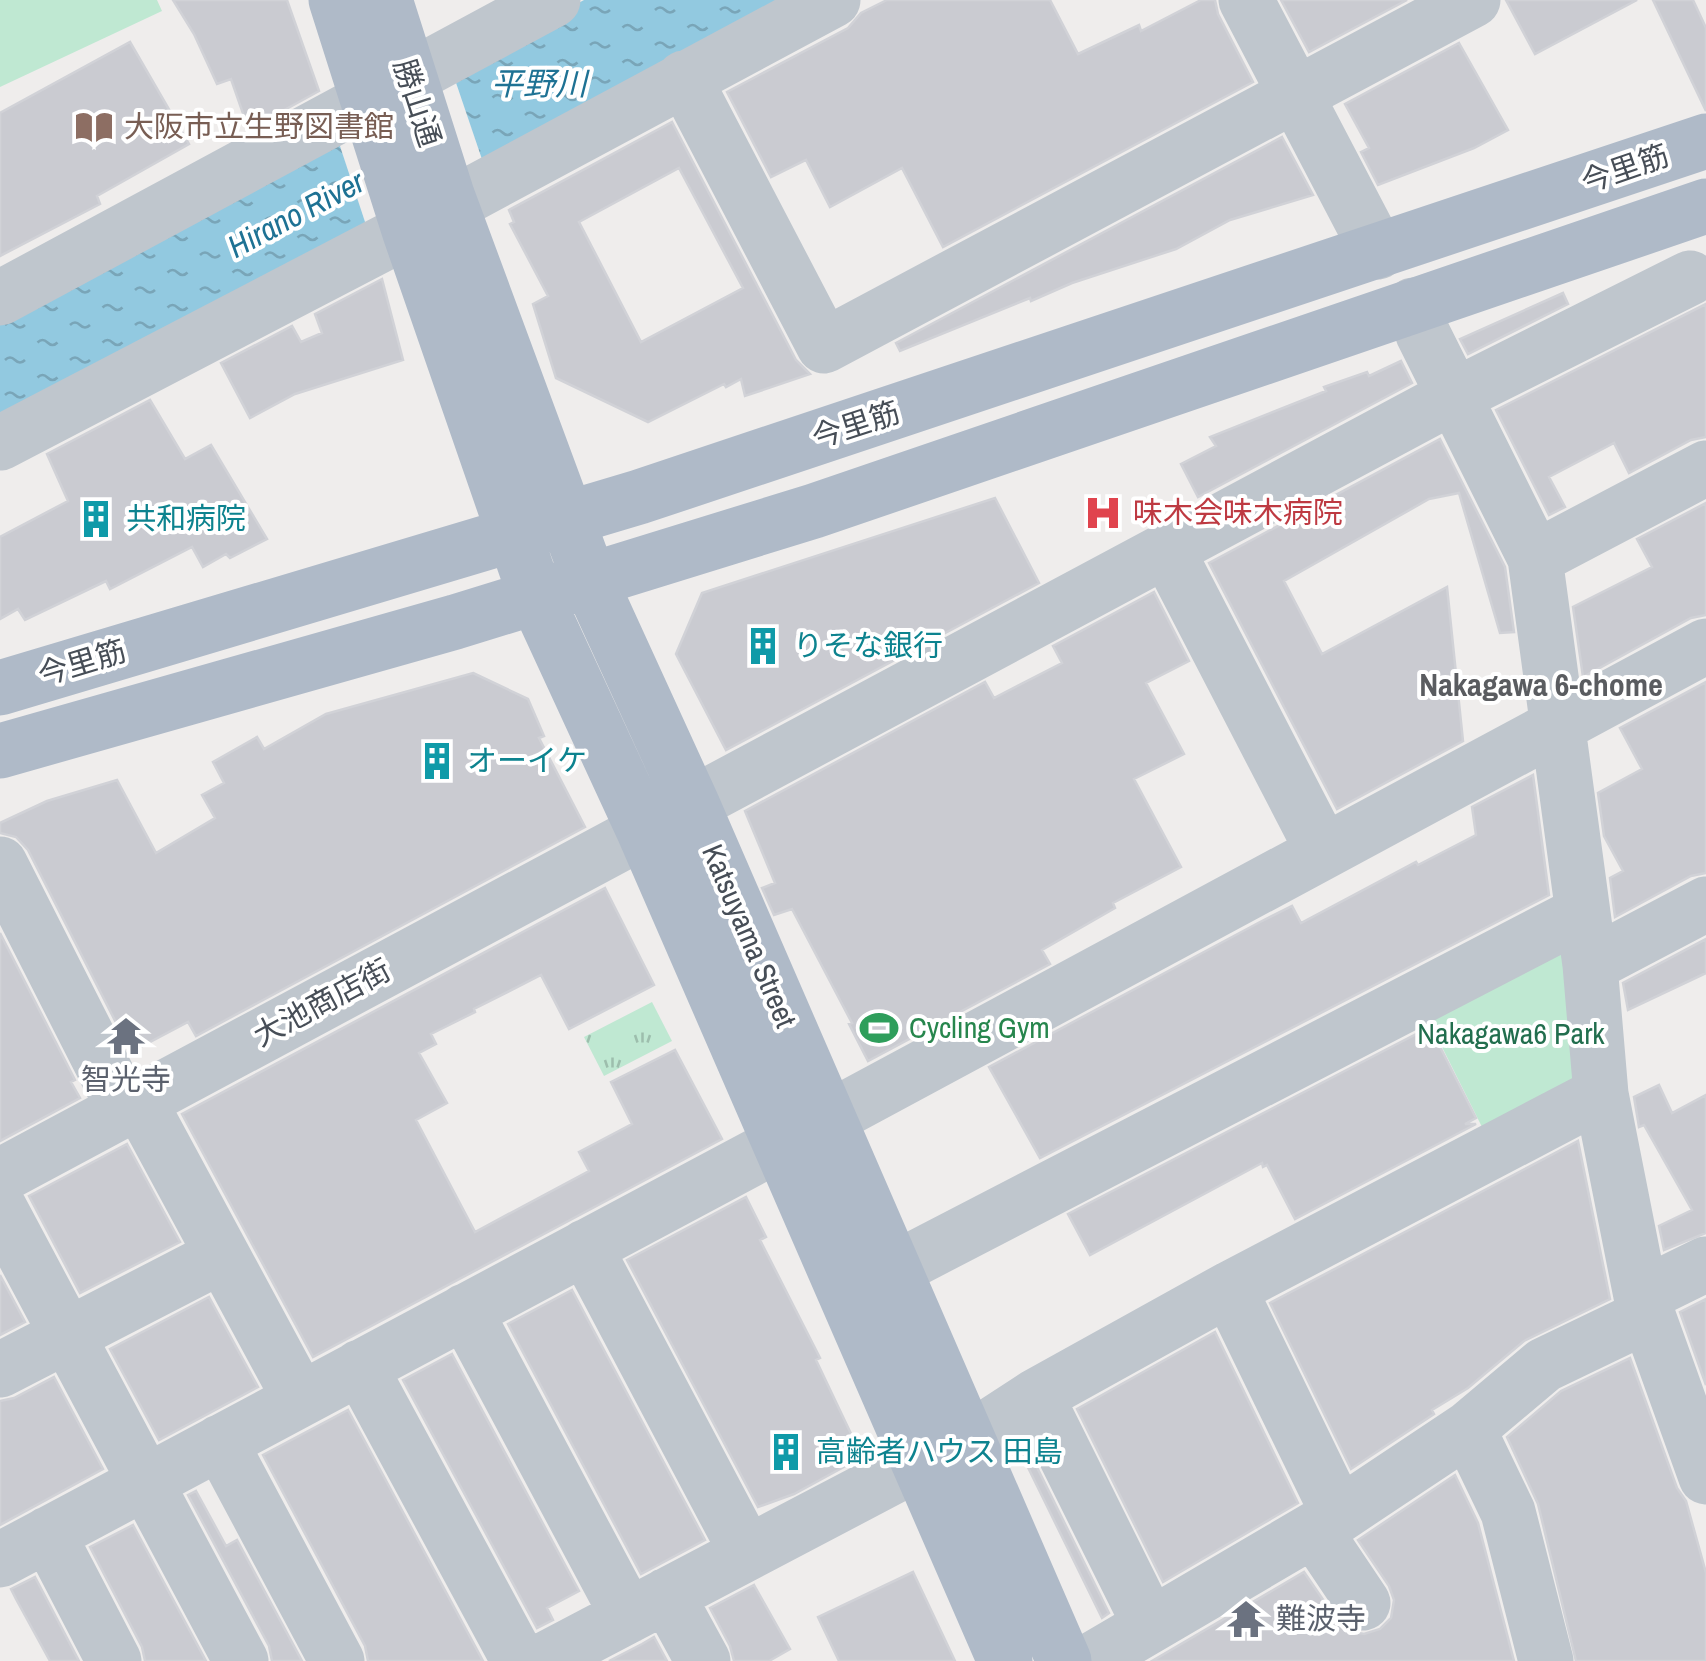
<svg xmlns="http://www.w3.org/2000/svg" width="1706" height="1661" font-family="'Archivo Narrow','Noto Sans JP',sans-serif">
	<defs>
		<pattern id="grass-tufts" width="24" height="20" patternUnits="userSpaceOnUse" patternTransform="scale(2.5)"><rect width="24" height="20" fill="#bfe8d2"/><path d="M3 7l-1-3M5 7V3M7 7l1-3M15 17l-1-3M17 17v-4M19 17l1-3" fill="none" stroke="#9dbead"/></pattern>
		<pattern id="water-ripples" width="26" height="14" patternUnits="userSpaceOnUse" patternTransform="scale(2.5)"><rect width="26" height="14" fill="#92c9e0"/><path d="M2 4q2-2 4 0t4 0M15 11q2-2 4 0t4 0" fill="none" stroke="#79a5b8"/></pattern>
	</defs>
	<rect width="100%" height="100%" fill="#efedec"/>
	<path fill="url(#grass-tufts)" d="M652,1002L672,1041L604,1076L584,1037Z"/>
	<path fill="#bfe8d2" d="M0,0H157L162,11L0,87Z
		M1564,935L1585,1090L1487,1137L1421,1005Z"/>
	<path fill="url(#water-ripples)" d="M584,0H807L0,425V316Z"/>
	<path fill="#efedec" d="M451,68L487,174L369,234L335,131Z"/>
	<path fill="#cacbd1" stroke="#d1d2d7" stroke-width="2.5" fill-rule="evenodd" d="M173,0H287L319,91L275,115L247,125L231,79L217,84L194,34Z
		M887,0H1050L1078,54L1139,25L1141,31L1201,0H1215L1218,14L1253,82L943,247L902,168L830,207L806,160L771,177L727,92L848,28L861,13Z
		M1281,0H1407L1309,52Z
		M1506,0H1637L1535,54Z
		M1653,0H1693L1706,28V111Z
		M130,42L189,144L97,196L100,204L0,256V113Z
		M1459,43L1508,130L1474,148L1378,185L1361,152L1369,148L1345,104Z
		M672,122L796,360L810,374L745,396L741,379L726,387L724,384L648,422L556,378L533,304L548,296L510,224L514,222L509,210ZM679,168L743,288L641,342L579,222Z
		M1282,137L1313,195L1230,220L1176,249L1072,283L1031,301L1030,298L900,351L896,343Z
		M382,279L403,360L295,394L250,418L221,363L292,326L301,342L322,333L315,314Z
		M1563,293L1568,304L1468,354L1460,339Z
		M1706,304V437L1691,440L1629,473L1614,443L1549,477L1565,507L1549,515L1496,410Z
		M1401,361L1412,383L1198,497L1181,464L1216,446L1210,437L1326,391L1324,387L1367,372L1369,376Z
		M150,400L185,459L211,445L267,539L230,558L226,554L203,567L192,547L110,589L106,581L25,620L18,609L0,619V537L68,501L47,454Z
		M1440,439L1505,567L1514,632L1500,633L1459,493L1429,499L1284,581L1322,654L1447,587L1463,741L1337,809L1209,563Z
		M995,498L1039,583L726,750L676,654L702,593Z
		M1706,503V615L1691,618L1583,677L1573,607L1652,567L1637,539Z
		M1154,592L1189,661L1146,683L1184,754L1134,779L1181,867L1113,903L1115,908L1042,950L1050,964L868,1061L849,1024L852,1023L792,909L774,915L762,888L775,883L745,811L985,682L994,698L1062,663L1053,646Z
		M473,673L528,699L544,736L539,738L585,827L196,1036L188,1022L131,1052L28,850L16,837L0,833V823L47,801L117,780L156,853L215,818L202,795L224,783L213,762L257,737L264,749L326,714Z
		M1706,682V873L1691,876L1615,917L1610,878L1623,871L1604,836L1598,793L1642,769L1620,728Z
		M1533,775L1549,895L1040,1158L989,1067L1260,922L1292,906L1301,923L1416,862L1418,865L1476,835L1472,807Z
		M605,888L654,985L569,1029L541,975L474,1009L475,1012L431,1034L436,1044L419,1053L447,1103L416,1120L475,1232L589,1171L579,1152L632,1124L611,1082L675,1050L722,1139L313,1357L182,1114Z
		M0,933L75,1080L71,1082L80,1098L0,1141Z
		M1706,939V973L1628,1010L1623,983Z
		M1430,1027L1476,1118L1465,1124H1476L1295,1219L1267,1165L1263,1167L1262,1163L1090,1255L1068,1214Z
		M1659,1085L1672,1113L1706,1095V1233L1664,1250L1659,1226L1692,1210L1644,1125L1639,1127L1634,1097Z
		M1578,1141L1610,1299L1524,1341L1468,1388L1432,1410L1434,1414L1351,1469L1270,1303Z
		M127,1144L180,1242L80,1293L29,1196Z
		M746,1197L766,1237L760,1240L820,1358L816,1360L862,1457L794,1494L758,1507L627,1260Z
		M0,1275L25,1322L0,1335Z
		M572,1290L705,1540L641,1574L508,1324Z
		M209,1297L258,1387L159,1440L110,1349Z
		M1706,1299V1385L1680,1312Z
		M1215,1332L1298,1503L1163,1582L1077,1409Z
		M452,1354L579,1591L547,1608L553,1620L537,1628L403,1380Z
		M1630,1358L1677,1488L1686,1501L1706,1573V1661H1576L1538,1504L1507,1437L1561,1391Z
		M54,1377L103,1469L0,1525V1401L14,1398Z
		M348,1410L483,1661H368L365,1646L263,1455Z
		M1024,1441L1109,1613L1102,1618L1017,1445Z
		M1455,1475L1478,1523L1514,1661H1152L1304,1572L1337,1620L1348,1631L1364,1634L1380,1629L1391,1618L1394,1600L1389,1586L1358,1540Z
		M196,1491L226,1546L237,1540L302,1661H272L269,1646L188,1495Z
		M133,1525L206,1661H145L142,1647L90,1547Z
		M913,1572L955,1661H839L818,1617Z
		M35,1577L79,1661H50L16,1599L11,1589Z
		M754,1585L790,1649L769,1661H734L730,1646L710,1608Z
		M654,1637L667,1661H609L642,1644Z"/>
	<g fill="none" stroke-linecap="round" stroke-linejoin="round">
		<path stroke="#bfc6cd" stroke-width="55" d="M1246,0L1378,252
			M684,78L824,346L1473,0
			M451,205L833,0
			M0,298L553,0
			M1413,305L1423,334L1535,558L1590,965L1601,1094L1641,1296L1706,1477
			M0,443L409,230
			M1168,552L1323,851
			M1535,558L1706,468
			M692,804L1454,396L1690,278
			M0,864L125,1110
			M1590,965L1706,904
			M139,1101L300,1399
			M829,1118L1706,646
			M0,1176L644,831
			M0,1209L241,1661
			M585,1247L747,1553
			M895,1269L1582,913
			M1229,1289L1339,1515
			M1641,1296L1706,1264
			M465,1311L628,1616
			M360,1367L519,1661
			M0,1370L221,1256
			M1036,1396L1150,1625
			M1468,1429L1508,1512L1546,1661
			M220,1442L337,1661
			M1314,1530L1363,1603
			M48,1534L114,1661
			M0,1560L781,1143
			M667,1595L703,1661
			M542,1661L917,1464L967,1441L1036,1396L1229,1289L1601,1094
			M1090,1661L1339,1515L1468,1429L1544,1365L1648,1315"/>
		<path stroke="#afbac8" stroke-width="55" d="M336,0L409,230L536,597L644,831L1005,1661
			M385,0L447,195L589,579L692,804L1064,1661
			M0,688L639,497L1706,141
			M0,751L455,622L814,511L1706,206"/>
	</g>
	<defs>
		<g id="library-bare" transform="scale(3)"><path d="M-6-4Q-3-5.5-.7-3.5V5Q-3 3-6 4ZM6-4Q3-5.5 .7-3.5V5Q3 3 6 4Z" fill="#8d6e63" stroke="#fff" stroke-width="2.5" paint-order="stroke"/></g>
		<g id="hospital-bare" transform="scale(3)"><path d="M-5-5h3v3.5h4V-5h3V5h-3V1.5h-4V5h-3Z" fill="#e0444e" stroke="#fff" stroke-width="2.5" paint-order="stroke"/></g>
		<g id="building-bare" transform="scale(3)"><path d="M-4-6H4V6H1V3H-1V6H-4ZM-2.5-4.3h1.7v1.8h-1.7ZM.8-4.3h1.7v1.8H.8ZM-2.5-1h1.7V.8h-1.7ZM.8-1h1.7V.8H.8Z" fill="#0f9aa8" stroke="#fff" stroke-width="2.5" paint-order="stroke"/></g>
		<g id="stadium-bare" transform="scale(3)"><path d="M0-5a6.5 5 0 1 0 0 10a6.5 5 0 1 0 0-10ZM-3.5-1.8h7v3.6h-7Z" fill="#2e9e5b" stroke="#fff" stroke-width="2.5" paint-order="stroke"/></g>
		<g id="temple-bare" transform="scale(3)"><path d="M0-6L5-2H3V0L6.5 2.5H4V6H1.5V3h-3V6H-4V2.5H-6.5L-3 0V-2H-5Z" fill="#6b7280" stroke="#fff" stroke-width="2.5" paint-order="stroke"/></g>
	</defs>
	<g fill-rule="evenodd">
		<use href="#library-bare" x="94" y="127"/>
		<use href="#hospital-bare" x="1103" y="513"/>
		<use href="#building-bare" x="96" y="519"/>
		<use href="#building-bare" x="763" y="646"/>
		<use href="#building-bare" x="437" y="761"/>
		<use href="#stadium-bare" x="879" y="1028"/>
		<use href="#temple-bare" x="126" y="1036"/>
		<use href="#building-bare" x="786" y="1452"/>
		<use href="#temple-bare" x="1246" y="1619"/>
	</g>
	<g text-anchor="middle" stroke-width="8" stroke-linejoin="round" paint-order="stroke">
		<g font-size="30" fill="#474e57" stroke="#fff">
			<text transform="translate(417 103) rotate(72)" y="10">勝山通</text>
			<text transform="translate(1625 169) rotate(-19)" y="10">今里筋</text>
			<text transform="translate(856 425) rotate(-18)" y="10">今里筋</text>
			<text transform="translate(82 663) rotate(-17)" y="10">今里筋</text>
			<text transform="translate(749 936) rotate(67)" y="10">Katsuyama Street</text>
			<text transform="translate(322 1003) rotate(-28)" y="10">大池商店街</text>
		</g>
		<g font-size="30" fill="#785e54" stroke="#fff" text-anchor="start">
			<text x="124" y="137">大阪市立生野図書館</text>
		</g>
		<g font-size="30" fill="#be3a42" stroke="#fff" text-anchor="start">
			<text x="1133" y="523">味木会味木病院</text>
		</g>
		<g font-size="30" fill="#0d838f" stroke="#fff" text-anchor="start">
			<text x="126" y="529">共和病院</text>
			<text x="793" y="656">りそな銀行</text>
			<text x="467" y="771">オーイケ</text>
			<text x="816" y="1462">高齢者ハウス 田島</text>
		</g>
		<g font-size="30" fill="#27864d" stroke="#fff" text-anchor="start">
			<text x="909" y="1038">Cycling Gym</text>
		</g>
		<g font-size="30" fill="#226e4e" stroke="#fff">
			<text x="1511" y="1044">Nakagawa6 Park</text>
		</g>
		<g font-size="30" fill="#5b616d" stroke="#fff">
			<text x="126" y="1090">智光寺</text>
			<text x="1276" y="1629" text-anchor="start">難波寺</text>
		</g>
		<g font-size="32" font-style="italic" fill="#1e7294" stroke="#fff">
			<text x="539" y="95">平野川</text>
			<text transform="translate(296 214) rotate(-28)" y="11">Hirano River</text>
		</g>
		<g font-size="32" font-weight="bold" fill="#5a5c60" stroke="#fff">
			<text x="1541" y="696">Nakagawa 6-chome</text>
		</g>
	</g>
</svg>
